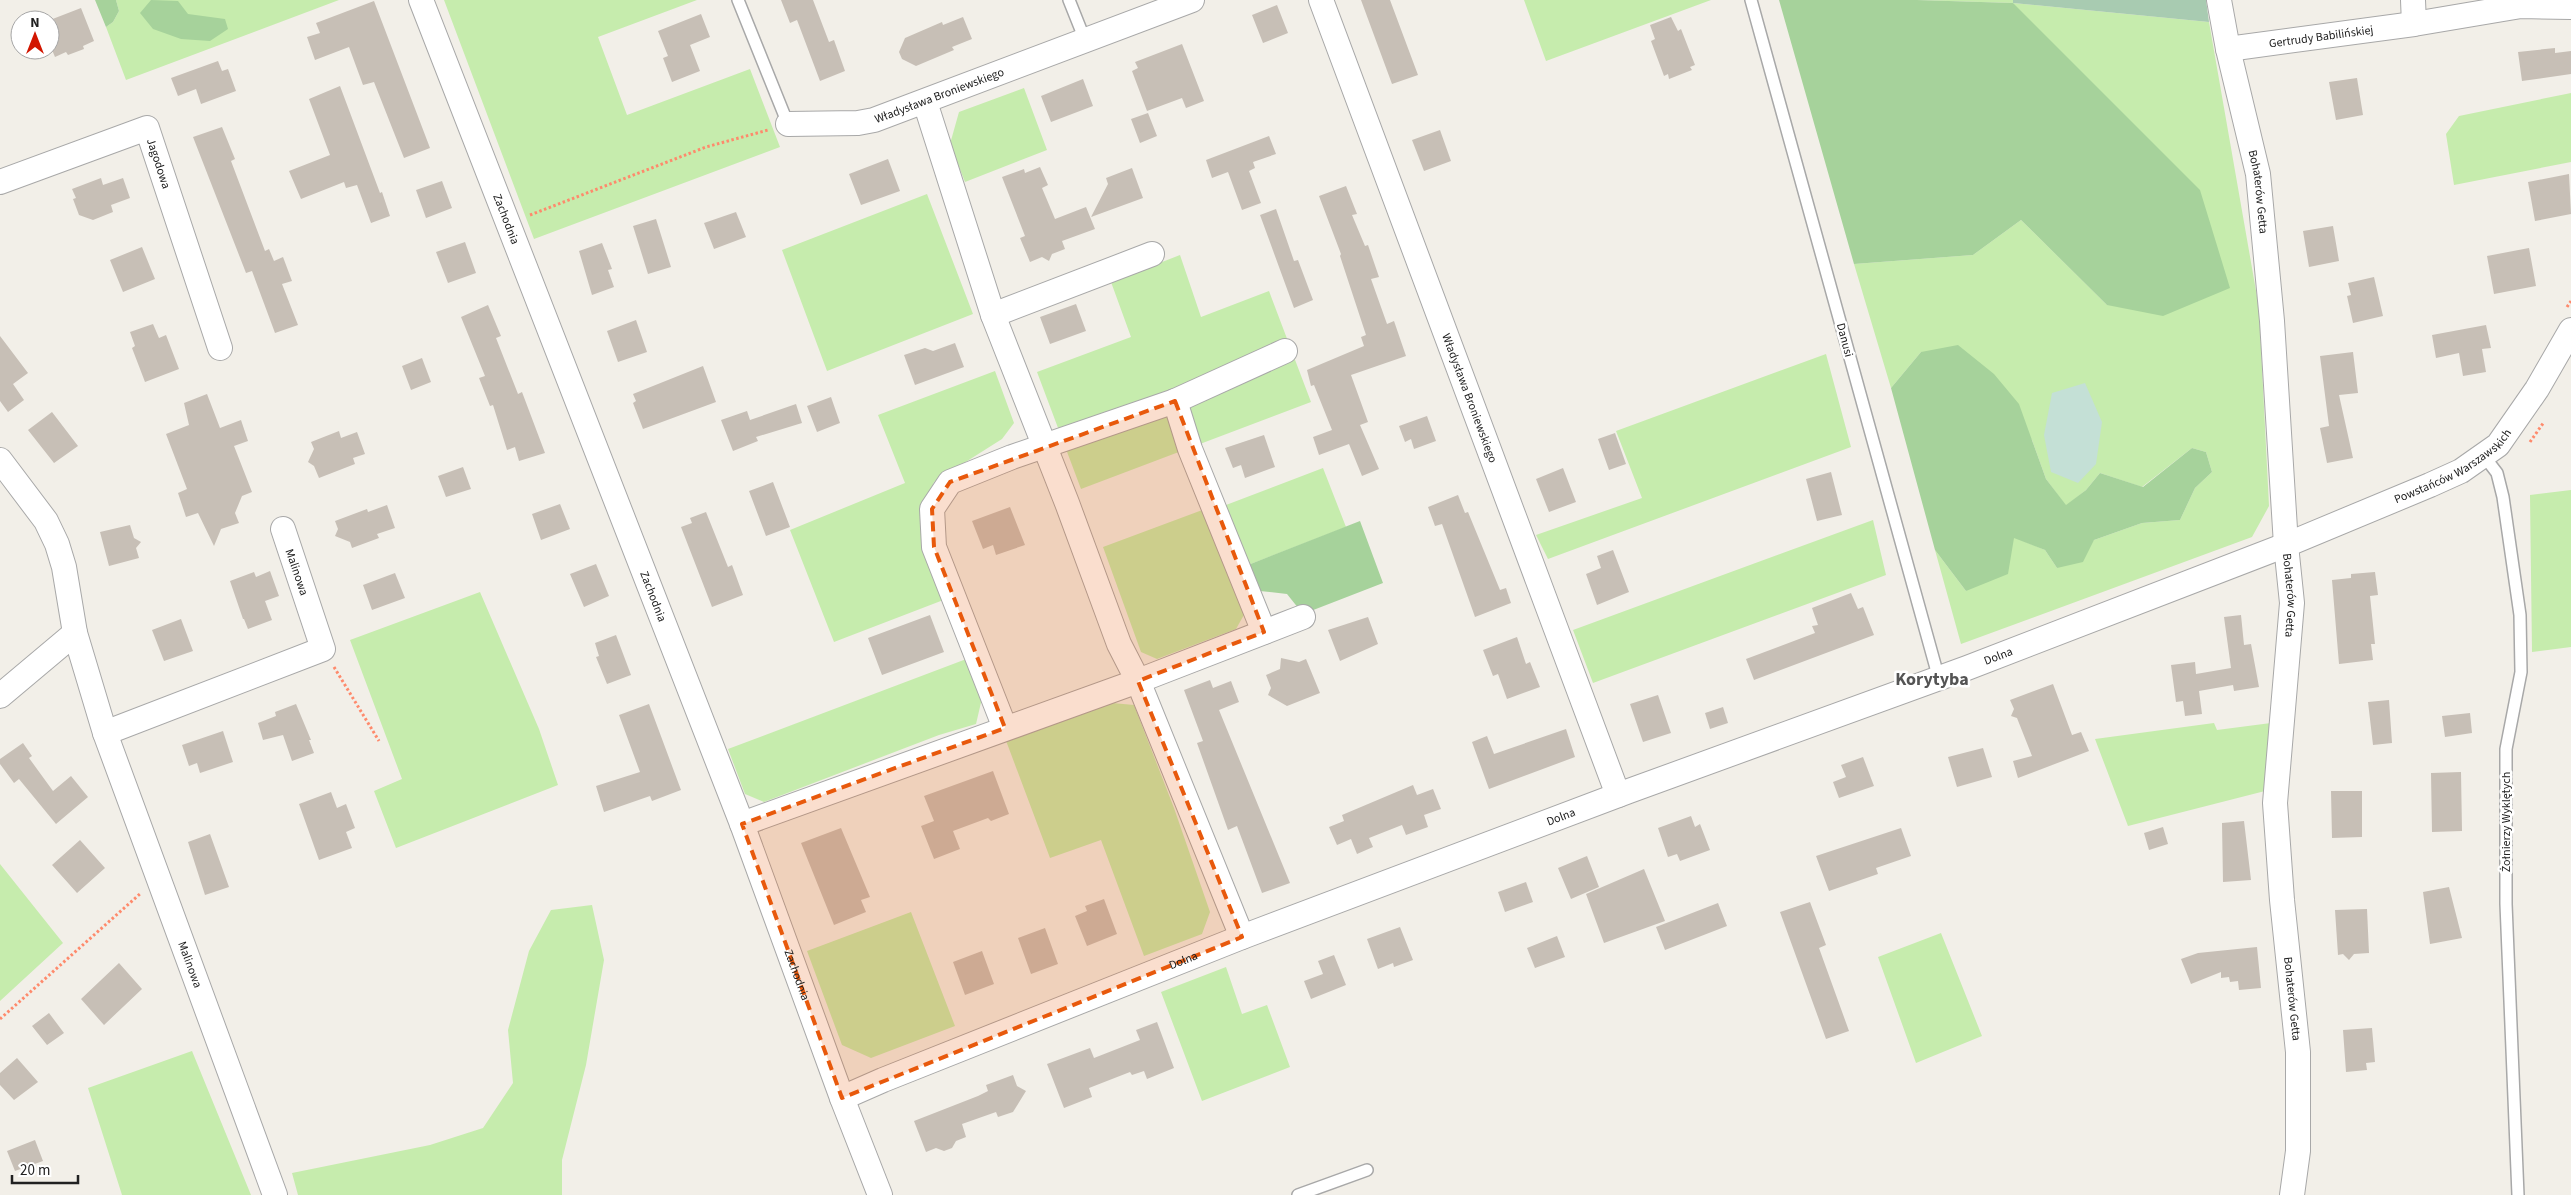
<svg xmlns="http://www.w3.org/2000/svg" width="2571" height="1195" font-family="'Source Sans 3',sans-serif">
	<rect width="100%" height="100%" fill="#f2efe8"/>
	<path fill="#c6ecad" d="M116,0H339L126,80L106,27L113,22L119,11Z
		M444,0H697L598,37L627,115L750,69L780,147L534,239Z
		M1524,0H1711L1546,61Z
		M1917,0H2013V3L2209,22L2259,308L2269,506L2252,537L1961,644L1935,550L1966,591L2014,537L2045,550L2057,568L2094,540L2142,523L2180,520L2195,488L2212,472L2206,452L2192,448L2142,487L2100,473L2086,490L2066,506L2046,479L2032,440L1921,352L1891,388L1854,264L1973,255L2021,220L2107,305L2013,3Z
		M1024,88L1047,150L965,182L950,144L959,112Z
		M2571,93V162L2454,185L2446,134L2459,116Z
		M927,194L973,314L827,371L782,250Z
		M1180,255L1201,317L1269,291L1311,402L1081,489L1037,372L1131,337L1111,282Z
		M1826,354L1851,447L1548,559L1536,535L1642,498L1616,431Z
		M995,371L1014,423L1002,439L934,482L921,520L946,599L834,642L790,530L905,483L878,415Z
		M1323,468L1346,527L1248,565L1226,505Z
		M2571,490V647L2532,652L2530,495Z
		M1205,509L1245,613L1236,629L1157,659L1141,652L1103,547Z
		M1873,520L1886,575L1593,683L1573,630Z
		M480,592L539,729L558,785L396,848L374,791L402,779L350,640Z
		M969,658L983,694L976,724L939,735L764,802L745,794L728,749Z
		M1102,702L1134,705L1174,808L1210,912L1202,934L1144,956L1101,840L1050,858L1005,738Z
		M2214,723L2217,730L2271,723L2265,791L2128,826L2095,739Z
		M0,864L63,943L0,1001Z
		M592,905L604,960L586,1065L562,1160V1195H298L292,1173L430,1145L483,1128L513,1083L508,1030L529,951L551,910Z
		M911,912L955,1026L871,1058L842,1045L807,951Z
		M1941,933L1982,1036L1916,1063L1878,957Z
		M1226,967L1242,1014L1267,1005L1290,1067L1202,1101L1161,992Z
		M192,1051L251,1195H122L88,1088Z"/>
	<path fill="#a6d29b" d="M95,0H116L119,11L113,22L106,27Z
		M151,0L178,1L188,14L225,19L228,29L210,41L181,39L153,29L140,13Z
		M1779,0H1917L2013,3L2200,190L2230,288L2163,316L2107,305L2021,220L1973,255L1854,264Z
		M1958,345L1994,374L2019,404L2046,479L2066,505L2086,490L2100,473L2143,487L2192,448L2206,452L2212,472L2195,488L2180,520L2142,523L2094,540L2083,562L2057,568L2045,550L2014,538L2008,574L1966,591L1935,550L1891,388L1921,352Z
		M1360,521L1383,583L1303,614L1287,594L1260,591L1248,565Z"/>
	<path fill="#c4e0d6" d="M2085,383L2102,422L2096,464L2078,483L2051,472L2044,435L2052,393Z"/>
	<path fill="#a8cbb1" d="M2013,0H2206L2209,22L2013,3Z"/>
	<path fill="#c7bfb6" d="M781,0H813L829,42L834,40L845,71L820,81L797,20L790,23Z
		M1361,0H1390L1418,75L1392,84Z
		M374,1L430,148L404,158L374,82L363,85L349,47L315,60L307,37L320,33L316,23Z
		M1277,5L1288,33L1263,43L1252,15Z
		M81,8L94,41L83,46L84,49L68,55L66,52L55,57L50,45V20Z
		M701,14L710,37L690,45L700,71L672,82L663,58L668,56L658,31Z
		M963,17L972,39L952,47L954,50L916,66L902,59L899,52L905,38L942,22L943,25Z
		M1671,17L1678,31L1681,29L1695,65L1690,67L1692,70L1669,79L1668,74L1664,76L1651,41L1655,39L1650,25Z
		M1182,44L1204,101L1186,108L1182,98L1147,111L1132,71L1138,68L1135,62Z
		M2555,48V53L2571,51V74L2522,81L2518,52Z
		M218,61L222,71L228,69L236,91L201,104L196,89L178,96L171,78Z
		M2357,78L2363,115L2336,120L2329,82Z
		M1083,79L1093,106L1051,122L1041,96Z
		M340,86L380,193L382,192L390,216L371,223L357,185L346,188L344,182L301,199L289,171L330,155L309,99Z
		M1148,113L1157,136L1140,143L1131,119Z
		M222,127L235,159L231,161L265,251L269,249L274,261L283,257L292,281L282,284L298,325L275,333L252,271L246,273L193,137Z
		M1440,130L1451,161L1424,171L1412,140Z
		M1269,136L1276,154L1253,162L1255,168L1249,171L1261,203L1242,210L1228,172L1212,178L1206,160Z
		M888,159L900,191L861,205L849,174Z
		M1040,167L1048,185L1042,188L1055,219L1086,207L1095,229L1062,241L1065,249L1052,254L1049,261L1042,257L1030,262L1020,238L1025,236L1002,177L1024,169L1025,173Z
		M1132,168L1143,198L1091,217L1108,184L1106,178Z
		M2569,174L2571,214L2535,221L2528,182Z
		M101,178L103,185L123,178L130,198L111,205L113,212L93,220L79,215L73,199L76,198L72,189Z
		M442,181L452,208L426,218L416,190Z
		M1346,186L1357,214L1352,215L1365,246L1368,245L1379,277L1371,279L1387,324L1394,321L1406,356L1351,375L1368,422L1360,425L1379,469L1362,476L1349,444L1319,455L1313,437L1332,430L1314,385L1311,386L1307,370L1364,346L1361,337L1366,335L1340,256L1341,254L1319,196Z
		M1276,209L1294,261L1298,260L1313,300L1294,308L1260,215Z
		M736,212L746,237L714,249L704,223Z
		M656,219L671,267L648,274L633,226Z
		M2333,226L2339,261L2309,267L2303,231Z
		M465,242L476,273L448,283L436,252Z
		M602,243L612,269L608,270L614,287L592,295L579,251Z
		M142,247L155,279L123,292L110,260Z
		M2529,248L2536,286L2494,294L2487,256Z
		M2374,277L2383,316L2353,323L2347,296L2351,295L2348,283Z
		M1076,304L1086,331L1050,344L1040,317Z
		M488,305L501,336L496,338L518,394L522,392L545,453L519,461L515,447L507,450L493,405L490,406L479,378L485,376L461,317Z
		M636,320L647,352L618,362L607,331Z
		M153,324L159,338L166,335L179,369L145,382L132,348L135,346L130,332Z
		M2486,325L2491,348L2482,349L2486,372L2463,376L2459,353L2436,358L2432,335Z
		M0,336L28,373L13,384L24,400L8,412L0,401Z
		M955,343L964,367L915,385L904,355L925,348L933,351Z
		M2353,352L2358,393L2339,395L2353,458L2327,463L2320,428L2329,426L2320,356Z
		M422,358L431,382L411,390L402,366Z
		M703,366L716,402L643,429L633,403L636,401L633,394Z
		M207,394L220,428L241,420L248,441L234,446L252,492L242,496L235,513L239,523L221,529L214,546L198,513L186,517L178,493L187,489L166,434L189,425L184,403Z
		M831,397L840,423L817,432L807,406Z
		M796,404L802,423L756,437L758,441L733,451L721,420L747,411L750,420Z
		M52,412L78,446L54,463L28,430Z
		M1427,416L1436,441L1414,449L1411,439L1405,442L1399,426Z
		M339,431L341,438L357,432L365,454L353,458L355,464L319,478L314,466L308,462L314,449L311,442Z
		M1615,433L1626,464L1609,470L1598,439Z
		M1264,435L1275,467L1245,478L1241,465L1233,468L1225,448Z
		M463,467L471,489L446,497L438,476Z
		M1563,468L1576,502L1549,512L1536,479Z
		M1831,472L1842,515L1817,521L1806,479Z
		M773,482L790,527L766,536L749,491Z
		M1458,495L1465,513L1468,512L1500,590L1506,588L1511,603L1475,617L1442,524L1435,526L1428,507Z
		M560,504L570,529L541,540L532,514Z
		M387,505L395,528L377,534L379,538L352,548L350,542L335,536L338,529L335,521L367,509L368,512Z
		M1010,507L1025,545L996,555L993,545L983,549L972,521Z
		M706,512L728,567L732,565L743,595L712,607L681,527L692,523L690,518Z
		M130,525L134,538L141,542L136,548L139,558L109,566L100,532Z
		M1613,550L1629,592L1597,605L1586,574L1601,568L1597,556Z
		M596,564L609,596L584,607L570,574Z
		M270,571L279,596L265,601L272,620L248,629L244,619H243L230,581L254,572L256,577Z
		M2375,572L2378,595L2370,596L2375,644H2371L2373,660L2339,664L2332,580L2351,578V574Z
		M395,573L405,598L372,610L363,585Z
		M1851,593L1858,609L1863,607L1874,635L1754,680L1746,659L1815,633L1812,626L1818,625L1812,608Z
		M930,615L944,652L882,675L868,638Z
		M2241,615L2244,645L2251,644L2259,687L2234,691L2233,685L2199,691L2202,714L2185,716L2183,701L2176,702L2171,665L2195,662L2196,674L2231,668L2224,617Z
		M1368,617L1378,644L1340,661L1328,630Z
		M181,619L193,651L164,661L152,630Z
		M616,635L631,675L607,684L596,657L599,656L595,643Z
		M1517,637L1526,664L1530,662L1540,687L1507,699L1498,674L1493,676L1483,650Z
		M1281,658L1299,662L1306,659L1320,693L1287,706L1268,695L1271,688L1266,675L1280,669Z
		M1210,680L1213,688L1231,681L1239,702L1219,710L1290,883L1262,893L1237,826L1228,830L1197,743L1203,741L1184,690Z
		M2053,684L2072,735L2081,732L2089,751L2018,778L2013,761L2032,756L2017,718L2011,716L2014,709L2010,700Z
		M1658,695L1671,733L1643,742L1630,704Z
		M2389,700L2392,743L2373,745L2368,702Z
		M296,704L311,740H309L314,753L292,761L283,735L263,740L258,723L276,716L275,712Z
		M649,704L681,790L652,801L650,796L604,812L596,786L640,772L619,715Z
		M1723,707L1728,723L1710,729L1705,713Z
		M2470,713L2472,733L2445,737L2442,716Z
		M1566,729L1575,757L1489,789L1472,742L1487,736L1494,754Z
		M223,731L233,762L200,773L197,763L189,766L182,745Z
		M23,743L32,756L29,758L53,791L71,776L88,797L56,824L19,779L14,783L0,764V759Z
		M1983,748L1992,777L1957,787L1948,757Z
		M1863,757L1874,786L1839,798L1833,782L1846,777L1841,765Z
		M993,771L1009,814L991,821L988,818L953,831L960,849L934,859L921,826L934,821L924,796Z
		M2461,772L2462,831L2432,832L2431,773Z
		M1413,785L1417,795L1433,789L1441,809L1424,815L1428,827L1406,835L1402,825L1369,838L1373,847L1357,854L1351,839L1337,845L1329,827L1344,821L1342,815Z
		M2331,791H2362V837L2332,838Z
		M331,792L337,808L346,804L355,828L346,832L352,848L319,860L299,804Z
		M1691,816L1695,827L1700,824L1710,850L1680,861L1677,854L1668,857L1658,828Z
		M2244,821L2251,880L2223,882L2222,823Z
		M2163,827L2168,844L2149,850L2144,833Z
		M841,828L870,897L861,900L866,912L834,925L801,843Z
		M1901,828L1911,856L1876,868L1878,874L1829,891L1816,856Z
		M210,834L229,887L205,895L188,842Z
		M80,840L105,868L77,893L52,865Z
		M1587,856L1599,887L1571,899L1558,868Z
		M1644,869L1665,921L1604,943L1586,894Z
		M1526,882L1533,902L1505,912L1498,892Z
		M2449,887L2462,938L2430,944L2423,892Z
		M1104,899L1117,934L1087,946L1075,916L1087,911L1085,906Z
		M1810,902L1826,945L1819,948L1849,1031L1826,1039L1780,912Z
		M1718,903L1727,926L1665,950L1656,927Z
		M2367,909L2369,953L2354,954L2349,960L2343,954L2338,955L2335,910Z
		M1400,927L1413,960L1394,967L1393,963L1378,969L1367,939Z
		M1045,928L1058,964L1031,974L1018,938Z
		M1557,936L1565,957L1535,968L1527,948Z
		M2257,947L2261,988L2239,990L2238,981L2230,982L2229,977L2221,978V972L2191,984L2181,959L2198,953Z
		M982,951L994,984L965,995L953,962Z
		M1334,955L1346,985L1311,999L1304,981L1323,974L1318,961Z
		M119,963L142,989L104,1025L81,999Z
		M49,1013L64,1033L47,1045L32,1026Z
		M1157,1022L1174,1068L1147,1079L1144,1071L1132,1075L1130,1072L1089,1088L1092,1097L1064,1108L1047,1064L1090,1048L1094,1058L1140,1040L1136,1030Z
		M2372,1028L2375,1062L2366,1063L2367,1070L2346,1072L2343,1030Z
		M17,1058L38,1082L14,1100L0,1085V1073Z
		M1013,1075L1017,1086L1026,1091L1013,1112L998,1117L996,1112L962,1124L966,1137L956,1141L952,1148L944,1151L936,1148L926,1152L914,1121L978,1096L988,1091L986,1085Z
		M35,1140L43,1161L15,1171L7,1151Z"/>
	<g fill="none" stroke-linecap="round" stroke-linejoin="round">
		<g stroke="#a8a8a8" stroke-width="14">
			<path id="lane" d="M738,0L788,124
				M1069,0L1085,40
				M1751,0L1939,679
				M2484,456L2497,473L2503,497L2520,615L2521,672L2506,749V904L2518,1195
				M1298,1195L1367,1170"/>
		</g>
		<g stroke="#a8a8a8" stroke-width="26">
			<g id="street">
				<path id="s1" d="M421,0L742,824L842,1098L880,1195"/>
				<path id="s2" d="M1321,0L1618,795"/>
				<path id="s3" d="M2219,0L2228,49L2258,174L2272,321L2286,545L2292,603L2275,803L2282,900L2298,1052V1151L2292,1195"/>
				<path d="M2413,0L2414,24"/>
				<path id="s4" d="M2228,49L2414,24L2521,6L2571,7"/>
				<path d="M925,102L993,315L1067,503L1119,644L1138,681L1242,937"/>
				<path id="s5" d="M788,124L858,123L874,120L1192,0"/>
				<path id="s6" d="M0,182L147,128L220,348"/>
				<path d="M993,315L1152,254"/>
				<path d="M1175,401L1190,449L1264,632"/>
				<path id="s7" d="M0,460L46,521L57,544L64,567L75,633L105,733L275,1195"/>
				<path d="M0,696L75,633"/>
				<path d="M1005,728L934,547L932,509L950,482L1012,457L1175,401L1285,351"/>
				<path d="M105,733L323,649L283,529"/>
				<path d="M742,824L1138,681L1303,617"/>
				<path id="s8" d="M842,1098L883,1080L1242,937L1629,791L1967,668L2286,545L2430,485L2461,471L2498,445L2537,389L2571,330"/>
			</g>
		</g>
		<path stroke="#fe8a6c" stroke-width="3" stroke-dasharray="2.5 2.5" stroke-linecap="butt" d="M530,215L706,147L768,130
			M2567,307L2571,301
			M2530,442L2544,422
			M334,667L379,741
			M0,1019L141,893"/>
		<use href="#lane" stroke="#fff" stroke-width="11"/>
		<use href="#street" stroke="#fff" stroke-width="24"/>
	</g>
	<path fill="#e8590c" fill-opacity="0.2" stroke="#e8590c" stroke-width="4" stroke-dasharray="10 6" stroke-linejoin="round" d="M1175,401L1264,632L1138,681L1242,937L842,1098L742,824L1005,728L934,547L932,509L950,482Z"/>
	<g text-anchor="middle" stroke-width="5" stroke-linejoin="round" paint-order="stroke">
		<g font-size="12" fill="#212121" stroke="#fff">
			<text dy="4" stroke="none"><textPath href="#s4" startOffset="94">Gertrudy Babilińskiej</textPath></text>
			<text dy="4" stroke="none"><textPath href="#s5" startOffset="156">Władysława Broniewskiego</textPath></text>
			<text dy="4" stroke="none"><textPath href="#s6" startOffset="194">Jagodowa</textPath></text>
			<text dy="4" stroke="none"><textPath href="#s3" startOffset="196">Bohaterów Getta</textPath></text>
			<text dy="4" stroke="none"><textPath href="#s1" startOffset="235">Zachodnia</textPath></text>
			<text transform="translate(1845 340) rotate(75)" y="4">Danusi</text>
			<text dy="4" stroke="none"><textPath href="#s2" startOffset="425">Władysława Broniewskiego</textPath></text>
			<text dy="4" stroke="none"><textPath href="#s8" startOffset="1732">Powstańców Warszawskich</textPath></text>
			<text transform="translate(297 572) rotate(71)" y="4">Malinowa</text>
			<text dy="4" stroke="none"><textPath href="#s3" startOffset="601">Bohaterów Getta</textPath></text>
			<text dy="4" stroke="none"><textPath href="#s1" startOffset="640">Zachodnia</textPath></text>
			<text dy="4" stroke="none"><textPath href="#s8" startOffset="1238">Dolna</textPath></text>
			<text dy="4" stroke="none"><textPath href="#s8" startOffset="772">Dolna</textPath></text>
			<text transform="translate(2506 822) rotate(-90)" y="4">Żołnierzy Wyklętych</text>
			<text dy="4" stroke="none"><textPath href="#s8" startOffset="368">Dolna</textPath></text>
			<text dy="4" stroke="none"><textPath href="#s7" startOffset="544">Malinowa</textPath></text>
			<text dy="4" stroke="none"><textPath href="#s1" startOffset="1045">Zachodnia</textPath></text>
			<text dy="4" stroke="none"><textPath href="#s3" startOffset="1006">Bohaterów Getta</textPath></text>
		</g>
		<g font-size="18" font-weight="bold" fill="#545454" stroke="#fff">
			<text x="1932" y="685">Korytyba</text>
		</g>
	</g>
	<g transform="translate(35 35)"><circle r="24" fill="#ffffff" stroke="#a6a6a6"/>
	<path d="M0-4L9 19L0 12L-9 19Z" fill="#d21600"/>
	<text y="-8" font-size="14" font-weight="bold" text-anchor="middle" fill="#212121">N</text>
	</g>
	<path d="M12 1175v8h66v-8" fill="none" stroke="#212121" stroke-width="2.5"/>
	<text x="20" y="1175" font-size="15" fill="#212121" stroke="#ffffff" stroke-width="4" paint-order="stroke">20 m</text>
</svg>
